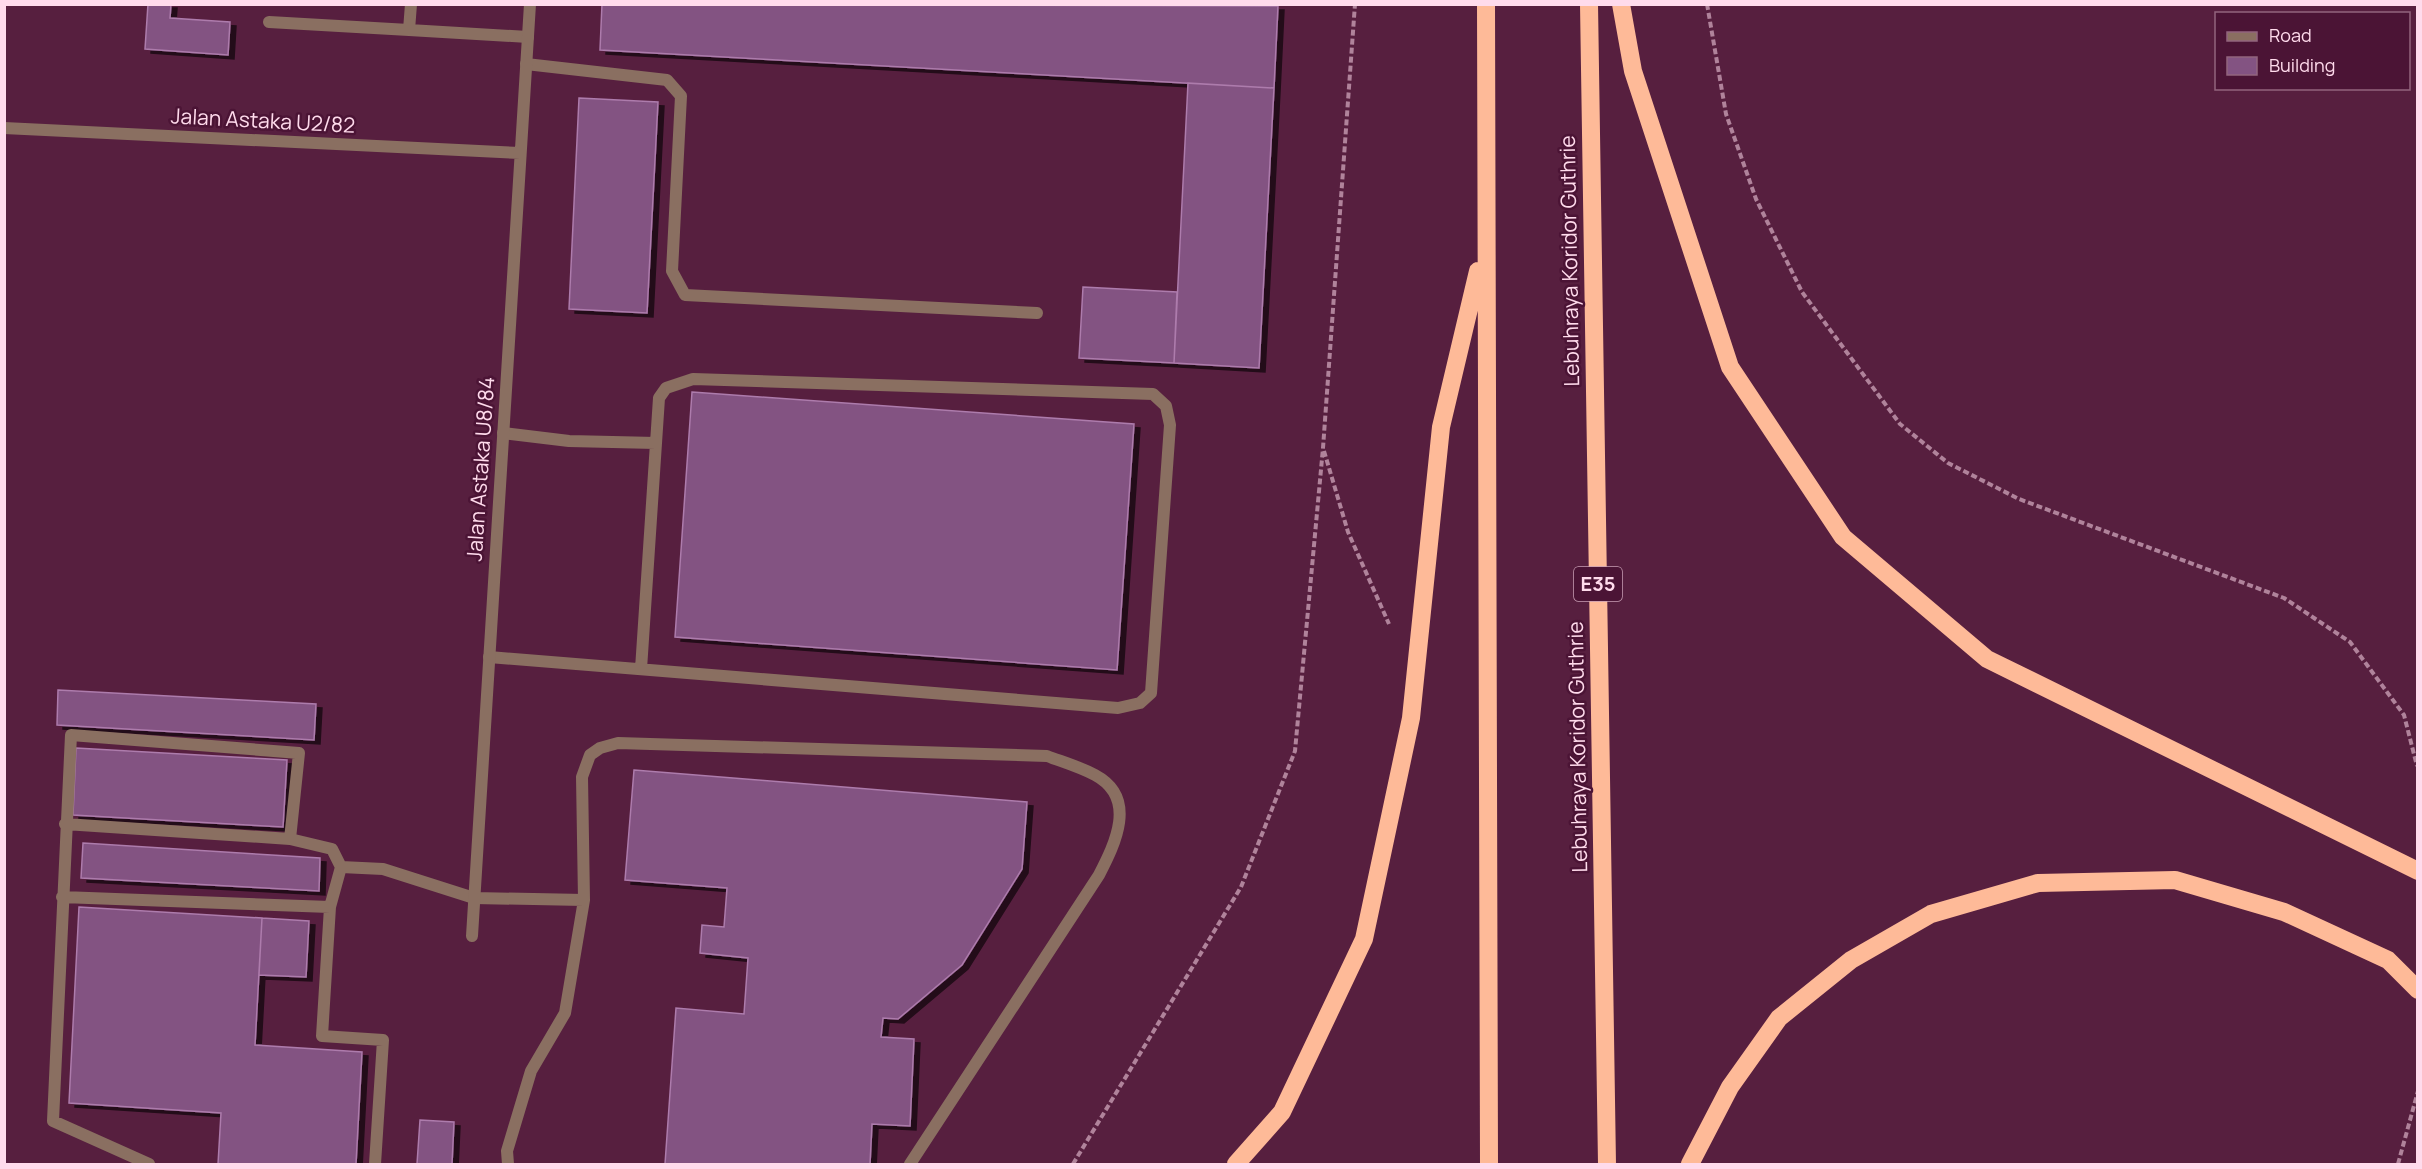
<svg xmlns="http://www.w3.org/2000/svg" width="2422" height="1169" font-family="Manrope,sans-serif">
	<defs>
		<filter id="shadow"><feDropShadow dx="6" dy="4" stdDeviation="0" flood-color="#0009"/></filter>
	</defs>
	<rect width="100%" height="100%" fill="#571f3f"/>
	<path fill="#835382" stroke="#ad7bac" stroke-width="1.5" filter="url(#shadow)" d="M148,4H171L170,18L230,22L228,55L145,49Z
		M602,4L1278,6L1274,88L600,50Z
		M1188,83L1274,88L1259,368L1174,363Z
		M579,98L658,102L647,313L569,309Z
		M1083,287L1177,292L1174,363L1079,358Z
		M692,392L1134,424L1117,670L675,637Z
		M58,690L316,704L314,740L57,725Z
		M76,748L287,760L283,827L73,815Z
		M634,770L1027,802L1022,869L962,965L898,1019L883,1018L881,1037L914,1039L910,1126L872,1124L870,1164H665L676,1008L744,1014L748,958L700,953L702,925L724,927L727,888L625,880Z
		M83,843L320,858L319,891L81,878Z
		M79,907L262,918L255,1045L362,1052L356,1164H218L221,1113L69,1103Z
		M262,918L309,921L306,977L259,975Z
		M420,1120L454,1122L452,1164H417Z"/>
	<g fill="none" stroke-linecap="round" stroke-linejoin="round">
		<path stroke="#b0839b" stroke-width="4" stroke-dasharray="6 3" stroke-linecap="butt" d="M1707,4L1726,114L1756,199L1802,292L1900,424L1948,463L2019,499L2284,598L2350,642L2404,715L2417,766
			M1324,451L1348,532L1389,624
			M1073,1164L1241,887L1295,751L1323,448L1355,4
			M2398,1164L2418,1091"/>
		<path stroke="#8a6f61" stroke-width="12" d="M269,22L409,30L411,4
			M409,30L528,37
			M526,64L667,80L681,96L672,271L685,295L1037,313
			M503,433L569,441L656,443
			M489,657L1118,708L1140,703L1151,693L1170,425L1166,406L1153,394L693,379L666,388L659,398L641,669
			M65,824L290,839
			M341,867L383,869L474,898L584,900
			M62,897L330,907
			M149,1164L53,1121L71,735L299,753L290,839L332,849L341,867L330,907L322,1036L383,1040L375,1164
			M508,1164L507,1151L531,1071L565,1013L584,900L582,777L590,755L600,748L618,743L1047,756C1063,762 1080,767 1095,775C1138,798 1115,844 1099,875L910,1164"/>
		<path stroke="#8a6f61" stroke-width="12" d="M4,128L520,153
			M472,936L530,4"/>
		<path stroke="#feba98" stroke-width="18" d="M1486,4L1489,1164
			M1589,4L1607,1164
			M1621,4L1633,71L1730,367L1843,537L1987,659L2418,871
			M1236,1164L1282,1112L1364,939L1411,718L1441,427L1478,271
			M1690,1164L1730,1087L1779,1018L1851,960L1931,914L2038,883L2175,880L2284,912L2388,960L2418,990"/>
	</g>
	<g text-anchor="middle" stroke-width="5" stroke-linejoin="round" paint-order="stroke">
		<rect fill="#4b1435" stroke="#c99fb5" stroke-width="1.5" x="1574" y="567" width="48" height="34" rx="4.5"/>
		<g font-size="20" font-weight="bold" fill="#ffdbec">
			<text x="1598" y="591">E35</text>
		</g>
		<g font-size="21" fill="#ffdbec" stroke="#4b1435">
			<text transform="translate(263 121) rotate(3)" y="7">Jalan Astaka U2/82</text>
			<text transform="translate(1570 261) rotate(-91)" y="7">Lebuhraya Koridor Guthrie</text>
			<text transform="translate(481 469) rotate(-86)" y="7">Jalan Astaka U8/84</text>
			<text transform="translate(1578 747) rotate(-91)" y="7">Lebuhraya Koridor Guthrie</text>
		</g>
	</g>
	<rect width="2422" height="1169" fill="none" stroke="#ffdbec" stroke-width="12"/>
	<rect x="2215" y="12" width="195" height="78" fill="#4b1435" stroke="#93647e" stroke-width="1.5"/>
	<rect x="2227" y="32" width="30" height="9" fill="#8a6f61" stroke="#93647e" stroke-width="1.5"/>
	<text x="2269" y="42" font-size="18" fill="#ffdbec">Road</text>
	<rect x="2227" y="57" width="30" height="18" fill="#835382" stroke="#93647e" stroke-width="1.5"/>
	<text x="2269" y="72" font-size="18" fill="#ffdbec">Building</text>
</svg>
